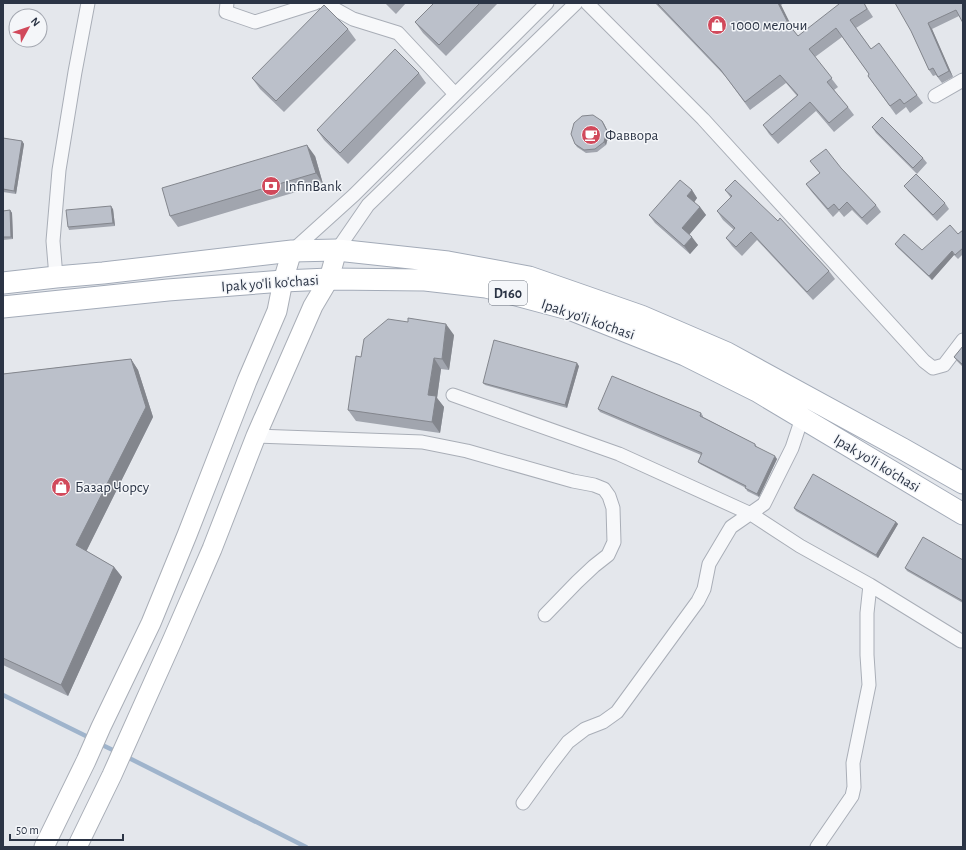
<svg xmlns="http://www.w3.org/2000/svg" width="966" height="850" font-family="'Alegreya Sans',sans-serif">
	<rect width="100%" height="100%" fill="#e4e7ec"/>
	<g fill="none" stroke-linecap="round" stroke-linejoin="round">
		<path stroke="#9fb4cc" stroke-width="4.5" d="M3,695L92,739
			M98,743L117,752
			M125,756L306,847"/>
		<g stroke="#a9aeb7" stroke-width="15">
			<path id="minor" d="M227,3L226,12L255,22L315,3
				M324,3L353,19L398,33L455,94
				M587,3L703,119L924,361L933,368L944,365L963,340
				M935,96L963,80
				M337,250L368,205L576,3
				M292,251L354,195L547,3
				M56,277L53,241L59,170L75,72L88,3
				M453,395L619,454L751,514L800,546L870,585L961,641
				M256,436L422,442L467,451L573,481L594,485L604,489L609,496L613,508L614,542L608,555L594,566L577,582L545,615
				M523,803L551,764L568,742L585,729L603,722L617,712L698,601L704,589L709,564L731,527L764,504L792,448L802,418
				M817,847L852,796L854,787L853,763L869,685L867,655V613L870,585"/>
		</g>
		<g stroke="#a9aeb7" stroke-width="21">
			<path id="secondary" d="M44,847L86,761L101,727L151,623L187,535L247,381L277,311L283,281L292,251
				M77,847L112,775L172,641L212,549L256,436L313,306L329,279L337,250"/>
		</g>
		<g stroke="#a3abb8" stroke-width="23">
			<path id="primary" d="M3,283L56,277L103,273L292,251L337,250L448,262L529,277L641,316L727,353L903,449L963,483
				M3,307L168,290L283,281L329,279L425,280L486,287L572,310L685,355L757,391L963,514"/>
		</g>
		<use href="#minor" stroke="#f7f8fa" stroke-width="13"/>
		<use href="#secondary" stroke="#fff" stroke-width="19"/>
		<use href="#primary" stroke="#fff" stroke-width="21"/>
	</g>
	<path fill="#a1a5ae" d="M385,3H406L396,14Z
		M434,3H498L446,56L423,33L415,22Z
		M655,3H784L781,5L793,30L798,36L864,3L873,17L856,28L871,49L917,95L923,103L910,113L906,107L896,115L868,76L869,74L842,37L815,57L838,87L834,90L848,107L854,115L834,132L816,111L778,144L769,134L763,125L797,96L786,83L750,110L726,77Z
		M963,3L959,16L932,29L953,77L942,83L936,75L933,76L929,70L911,31Z
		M348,29L356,40L284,112L260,89L252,78Z
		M419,73L426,83L348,164L324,140L317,130Z
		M602,121L604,124L609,134L606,145L597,152L586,153L577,147L575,144Z
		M872,127L923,158L927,163L917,174L876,133Z
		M3,138L22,141L24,144L16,194L3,192Z
		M315,156L323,184L178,227L170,216Z
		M810,161L841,168L876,205L881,212L867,225L852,210L844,217L839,211L833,217L811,191L806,184L820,173Z
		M904,186L945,203L949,209L937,221L908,191Z
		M692,190L697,198L694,202L700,207L706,215L689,235L698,245L690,254L655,223L649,215Z
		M725,190L829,271L835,279L813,300L757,240L742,256L732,246L726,238L734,230L723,220L717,211L731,198Z
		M113,209L115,226L69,230L68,227Z
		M10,210L12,213L13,239L3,240V211Z
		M963,230V254L958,259L954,255L932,280L898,248L895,244L922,250L958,234Z
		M454,335L449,370L441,369L437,398L444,407L440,433L356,421L348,410L361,357Z
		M963,346V367L957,361L954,357Z
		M131,359L138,370L153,417L86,551L114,567L122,577L68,696L3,665V374Z
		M579,366L567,408L485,385L483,383Z
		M598,409L701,413L703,416V417L755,444L757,447L777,459L759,497L747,491L746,488L700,464L698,462L701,455L600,412Z
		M794,508L896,522L898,524L878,558L796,511Z
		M963,560V603L907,571L905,568Z"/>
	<path fill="#83868d" d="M778,3H779L781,5L795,33L789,25Z
		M928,23L932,29L953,77L949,71Z
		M602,121L604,124L609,134L606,145L604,142Z
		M22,141L24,144L16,194L14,191Z
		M307,145L315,156L323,184L316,173Z
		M692,190L697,198L693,204L687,196Z
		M111,206L113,209L115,226L113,223Z
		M700,207L706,215L688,236L682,228Z
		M10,210L12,213L13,239L11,237Z
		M692,237L698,245L690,254L684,246Z
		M952,251L954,255L932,280L929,276Z
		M446,324L454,335L449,370L442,359Z
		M434,358L441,369L437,398L444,407L440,433L432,422L428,395Z
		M131,359L138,370L153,417L84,556L76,545Z
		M577,363L579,366L567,408L565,405Z
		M775,456L777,459L759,497L757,494Z
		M896,522L898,524L878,558L876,555Z
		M114,567L122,577L68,696L61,685Z"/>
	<path fill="#bbc0ca" stroke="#83868d" d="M434,3H480L439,45L415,22Z
		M657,3H778L789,25L798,36L839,4L838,3H864L867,9L850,20L871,49L879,43L917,95L904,104L900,99L890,106L868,76L869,74L836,28L809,49L832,78L827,82L848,107L829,123L810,102L772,135L763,125L798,95L780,75L745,102L720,69Z
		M895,3H963V23L956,10L928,23L949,71L938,77L933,68L929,70L911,31Z
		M324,5L348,29L276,101L252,78Z
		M395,49L419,73L340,153L317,130Z
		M593,115L602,121L607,131L604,142L595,149L584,150L575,144L571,134L574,123L582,116Z
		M882,117L923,158L913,168L872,127Z
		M3,138L22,141L14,191L3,189Z
		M307,145L316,173L170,216L162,188Z
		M826,149L841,168L876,205L862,218L847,202L839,210L834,204L828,209L806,184L820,173L810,161Z
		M916,174L945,203L933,215L904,186Z
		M680,180L692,190L687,196L700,207L682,228L692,237L684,246L649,215Z
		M735,180L778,221L780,218L829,271L807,292L751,232L736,247L726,238L735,228L717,211L732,196L725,190Z
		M111,206L113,223L68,227L66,210Z
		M10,210L11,237H3V211Z
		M950,225L958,234L963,230V248L955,255L952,251L929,276L895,244L904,234L922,250Z
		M408,318L446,324L442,359L434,358L428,395L436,396L432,422L348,410L356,356L361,357L364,339L388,319L408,322Z
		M494,340L577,363L565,405L483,383Z
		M963,346V365L954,357Z
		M131,359L146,407L76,545L114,567L61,685L3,658V374Z
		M612,376L701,413L700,416L755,444V446L775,456L757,494L745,488L746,486L698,462L702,453L598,409Z
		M813,474L896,522L876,555L794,508Z
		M923,537L963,560V601L905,568Z"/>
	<defs>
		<g id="shop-disc" transform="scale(1)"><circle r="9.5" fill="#d1495b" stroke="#f4f6f9"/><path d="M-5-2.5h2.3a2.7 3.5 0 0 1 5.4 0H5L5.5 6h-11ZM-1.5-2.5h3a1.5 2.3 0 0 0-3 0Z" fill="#fff"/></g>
		<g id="cafe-disc" transform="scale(1)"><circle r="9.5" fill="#d1495b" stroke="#f4f6f9"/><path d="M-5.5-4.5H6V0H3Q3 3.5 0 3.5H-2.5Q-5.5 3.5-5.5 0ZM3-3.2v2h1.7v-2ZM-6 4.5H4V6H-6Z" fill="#fff"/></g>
		<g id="bank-disc" transform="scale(1)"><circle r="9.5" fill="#d1495b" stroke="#f4f6f9"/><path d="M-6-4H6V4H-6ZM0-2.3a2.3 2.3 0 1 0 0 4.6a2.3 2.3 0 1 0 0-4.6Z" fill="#fff"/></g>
	</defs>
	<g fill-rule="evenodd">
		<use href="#shop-disc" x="717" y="25"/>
		<use href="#cafe-disc" x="591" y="135"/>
		<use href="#bank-disc" x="271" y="186"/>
		<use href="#shop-disc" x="61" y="487"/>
	</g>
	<g text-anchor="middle" stroke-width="3" stroke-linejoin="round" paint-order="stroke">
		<rect fill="#f4f6f9" stroke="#676e7b" stroke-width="1" x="489" y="281" width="38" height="24" rx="3"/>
		<g font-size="14" font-weight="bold" fill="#2b3445">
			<text x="508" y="298">D160</text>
		</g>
		<g font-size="15" fill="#2b3445" stroke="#f4f6f9" text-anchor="start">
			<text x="731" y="30">1000 мелочи</text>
			<text x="605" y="140">Фаввора</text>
			<text x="285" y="191">InfinBank</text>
			<text x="75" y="492">Базар Чорсу</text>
		</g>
		<g font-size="15" fill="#2b3445" stroke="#f4f6f9">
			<text transform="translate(270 283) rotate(-4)" y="5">Ipak yo'li ko'chasi</text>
			<text transform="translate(588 319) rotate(19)" y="5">Ipak yo'li ko'chasi</text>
			<text transform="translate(877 463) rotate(31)" y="5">Ipak yo'li ko'chasi</text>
		</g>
	</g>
	<rect width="966" height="850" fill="none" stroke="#2b3445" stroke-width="8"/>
	<g transform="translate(28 28) rotate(50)"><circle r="19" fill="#f4f6f9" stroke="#a4a8b1"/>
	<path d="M0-3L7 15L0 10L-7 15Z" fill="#d1495b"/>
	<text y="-6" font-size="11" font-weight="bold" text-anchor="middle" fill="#2b3445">N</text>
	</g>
	<path d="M10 834v6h113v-6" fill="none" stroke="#2b3445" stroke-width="2"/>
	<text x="16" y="834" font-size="12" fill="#2b3445" stroke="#f4f6f9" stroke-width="3" paint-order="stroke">50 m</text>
</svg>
